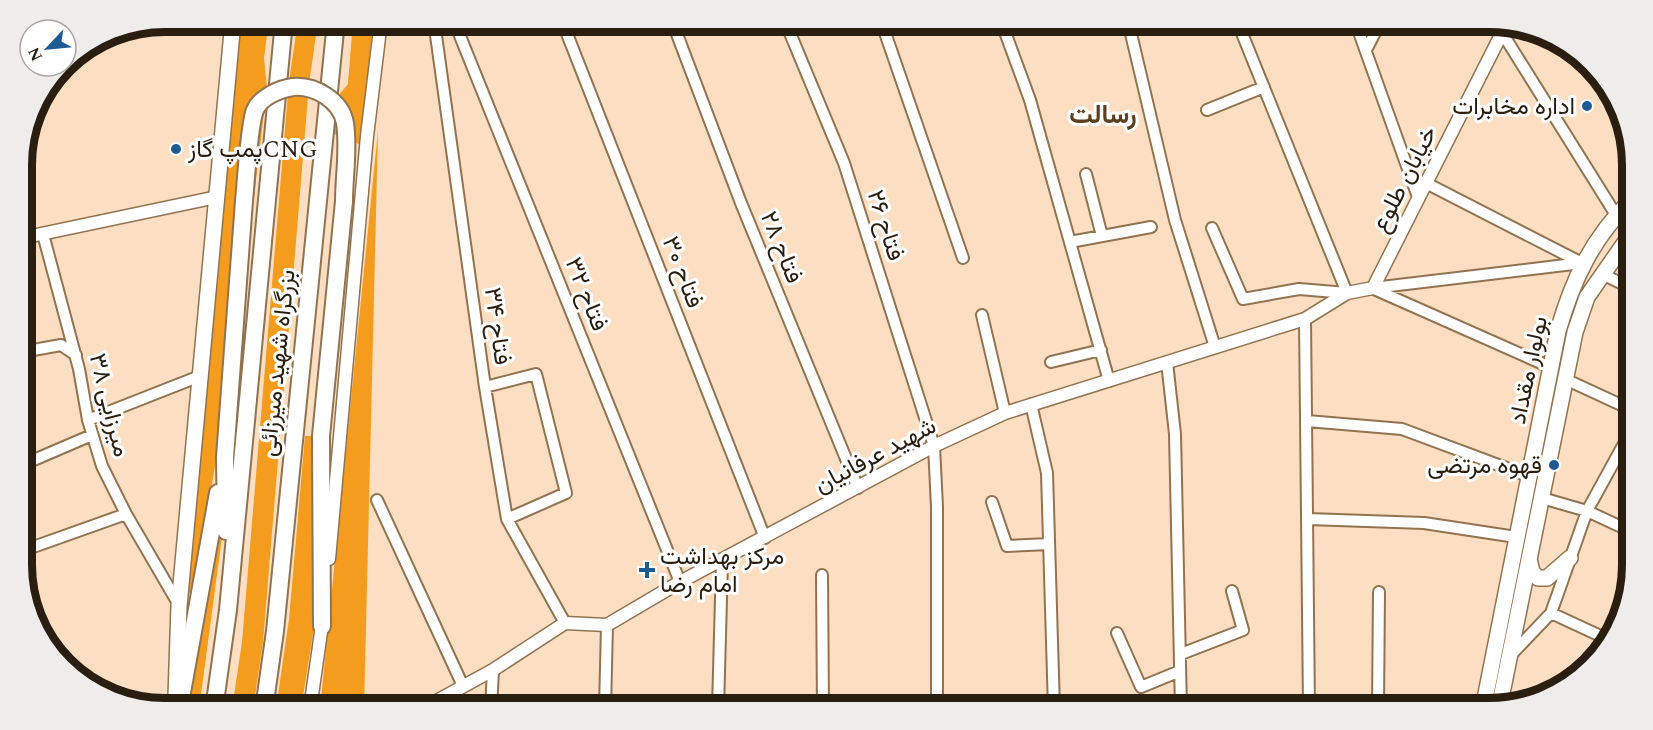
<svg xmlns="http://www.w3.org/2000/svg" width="1653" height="730" font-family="Spectral,Vazirmatn,serif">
	<rect width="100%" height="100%" fill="#fcdfc2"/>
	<path fill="#f49c1e" d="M240,21H269L264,58L267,88L239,322L194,592L188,593Z
		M298,21H318L309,84L263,642L253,709H232L242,642L289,81Z
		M353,21H373L361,145L334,134L338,96L348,84Z
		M378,130L364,709H320Z
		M305,436H315V621L301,709H276L289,619Z
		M223,530L199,709H185L215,531Z"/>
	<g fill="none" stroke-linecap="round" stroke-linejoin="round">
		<g stroke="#927350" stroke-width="14">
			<path id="minor" d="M434,21L485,387L507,519L565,623
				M454,21L680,582
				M562,21L765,538
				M672,21L741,203L858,488
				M785,21L844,163L934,446L937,507V709
				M881,21L963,258
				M1001,21L1030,100L1109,381
				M1128,21L1175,220L1215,347
				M1355,21L1418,197
				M1496,23L1616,215
				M1003,27L1024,21
				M1366,50L1381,21
				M1207,110L1264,87
				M1086,174L1102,236
				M1426,183L1582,263
				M1212,228L1243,299L1299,289L1347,293L1237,21
				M43,234L79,369L88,420L102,466L126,514L179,605
				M1070,242L1151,227
				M1602,274L1631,288
				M1373,288L1582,263
				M1374,289L1550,367
				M982,315L1005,413
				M1305,319L1309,709
				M22,352L61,345L76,355
				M1051,362L1101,350
				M1167,362L1175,434L1181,709
				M1565,379L1632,410
				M485,387L536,374L566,493L507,519
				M1031,404L1047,473L1054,709
				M88,420L200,376
				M1307,421L1402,429L1528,476
				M22,465L92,435
				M1542,498L1587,511L1632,532
				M377,500L463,686
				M992,502L1007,546L1049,544
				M1308,519L1424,523L1516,537
				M22,551L126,514
				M822,575L823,709
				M1551,613L1607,639
				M1117,633L1141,687L1180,671
				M1181,654L1243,630L1232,591
				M1510,656L1551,613L1587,511L1632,429
				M491,709L493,670
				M605,709L607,625
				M718,709L722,561
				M1378,709L1379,592"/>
		</g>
		<g stroke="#927350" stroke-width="15">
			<path id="tertiary" d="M22,238L217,197
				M329,559L367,136L381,21
				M310,709L323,618
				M422,709L493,670L565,623L607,625L680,582L934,446L1005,413L1305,319L1347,293L1373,288L1506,25"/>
		</g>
		<g stroke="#927350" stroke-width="18">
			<path id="secondary" d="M1529,559L1532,572L1538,578H1547L1570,558
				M176,696L179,606L233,21
				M1499,708L1575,332L1587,297L1631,234
				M1483,709L1558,331C1573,279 1592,239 1631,200"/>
		</g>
		<g stroke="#927350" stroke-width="20">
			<path id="trunk" d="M226,531L225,457L244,201
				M322,626L321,436L344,201
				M179,709L218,493
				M214,709L228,610L284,21
				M264,709L275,631L336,21"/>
		</g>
		<use href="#minor" stroke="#fff" stroke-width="10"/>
		<use href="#tertiary" stroke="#fff" stroke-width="12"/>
		<use href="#secondary" stroke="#fff" stroke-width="15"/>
		<use href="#trunk" stroke="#fff" stroke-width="16"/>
		<g stroke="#927350" stroke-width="20" stroke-linecap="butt">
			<path id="trunk-bridge" d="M244,201C246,182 249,124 255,110C261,97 279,89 293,87C314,85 341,100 345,123C349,148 344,176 344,201"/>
		</g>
		<use href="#trunk-bridge" stroke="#fff" stroke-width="16"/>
	</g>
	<g fill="#1c5c92" stroke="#fff" stroke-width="2">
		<circle cx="1587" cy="106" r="6"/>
		<circle cx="176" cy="149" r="6"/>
		<circle cx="1554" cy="465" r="6"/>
		<path d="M644 561h6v6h6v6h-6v6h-6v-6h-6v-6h6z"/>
	</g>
	<g text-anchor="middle" stroke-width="6" stroke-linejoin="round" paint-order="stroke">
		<g font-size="24" fill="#2a1e10" stroke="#fff" text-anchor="end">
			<text x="1575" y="114">اداره مخابرات</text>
			<text x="188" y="157" text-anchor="start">پمپ گازCNG</text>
			<text x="1542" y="473">قهوه مرتضی</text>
			<text x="660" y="564" text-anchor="start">مرکز بهداشت<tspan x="660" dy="28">امام رضا</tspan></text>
		</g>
		<g font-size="24" fill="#2a1e10" stroke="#fff">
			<text transform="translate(1404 179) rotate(-63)" y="8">خیابان طلوع</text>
			<text transform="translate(886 225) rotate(72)" y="8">فتاح ۲۶</text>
			<text transform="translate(782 247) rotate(68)" y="8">فتاح ۲۸</text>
			<text transform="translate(683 272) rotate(69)" y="8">فتاح ۳۰</text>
			<text transform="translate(587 294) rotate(68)" y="8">فتاح ۳۲</text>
			<text transform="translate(498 326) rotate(82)" y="8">فتاح ۳۴</text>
			<text transform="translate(277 363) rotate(-84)" y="8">بزرگراه شهید میرزائی</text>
			<text transform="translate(1528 370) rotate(-78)" y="8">بولوار مقداد</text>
			<text transform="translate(110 405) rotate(76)" y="8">میرزایی ۳۸</text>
			<text transform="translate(875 455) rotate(-28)" y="8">شهید عرفانیان</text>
		</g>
		<g font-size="26" font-weight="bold" fill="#5d401f" stroke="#fff">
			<text x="1103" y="123">رسالت</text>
		</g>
	</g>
	<path d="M0 0H1653V730H0ZM165 32H1489A133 133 0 0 1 1622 165V565A133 133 0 0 1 1489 698H165A133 133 0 0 1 32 565V165A133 133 0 0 1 165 32Z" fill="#eeedec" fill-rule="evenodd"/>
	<path fill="none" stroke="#2a1e10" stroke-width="8" d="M165 32H1489A133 133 0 0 1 1622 165V565A133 133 0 0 1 1489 698H165A133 133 0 0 1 32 565V165A133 133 0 0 1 165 32Z"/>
	<g transform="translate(48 48) rotate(244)"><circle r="28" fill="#ffffff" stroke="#aaa59f" stroke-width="1.5"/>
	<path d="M0-4.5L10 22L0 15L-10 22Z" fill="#1c5c92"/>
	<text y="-9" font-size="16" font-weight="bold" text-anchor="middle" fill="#2a1e10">N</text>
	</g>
</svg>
